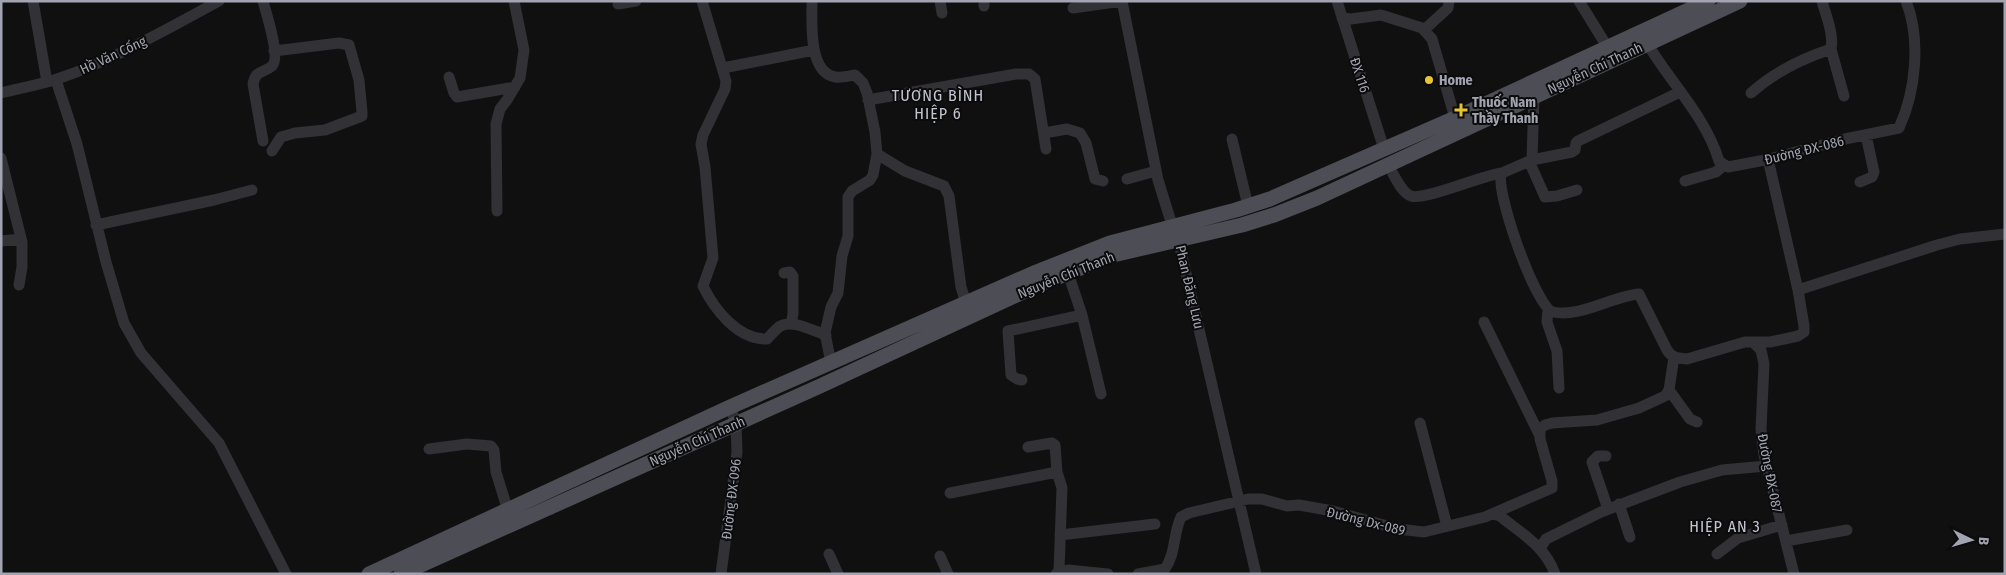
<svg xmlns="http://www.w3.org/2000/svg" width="2006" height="575" font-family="'Fira Sans Condensed',sans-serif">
	<rect width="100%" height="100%" fill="#101011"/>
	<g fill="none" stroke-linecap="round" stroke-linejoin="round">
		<path stroke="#313136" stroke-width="11" d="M33,1L47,82
			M702,1L726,81L725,89L703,135L701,144L705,167L713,258L703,286C714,309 738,340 767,339C771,335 775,330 779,327C791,318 813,331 826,335
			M812,1C812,22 808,72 835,77C841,78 849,76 855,75L863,83L867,93L875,132L877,154L873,175L870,180L852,191L848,197V236L842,256L838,293L831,307L825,333L831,363
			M940,1L942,13
			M984,1V6
			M1122,1L1158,180L1172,225L1178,239L1256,574
			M1337,1L1384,149
			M1579,1L1608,48
			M1822,1C1826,16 1834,34 1831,49L1844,96
			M618,4L636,1
			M1073,8L1122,1
			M1342,18L1351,19L1381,15L1422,28L1432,39L1455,118
			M1424,30L1448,8L1449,1
			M1647,43C1670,82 1706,117 1719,161L1728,167L1765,160L1845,139L1899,128C1916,91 1921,39 1906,1
			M723,68L814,50
			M449,77L454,93L457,97L515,87
			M56,80L77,144L106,262L124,323L141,353L219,443L286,574
			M1,93C20,88 39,85 57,79C114,60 167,29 219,1
			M1751,93C1774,72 1801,59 1831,49
			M1534,96L1532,160L1502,173C1493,187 1536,308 1553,312C1580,318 1613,296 1639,294L1667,350C1672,358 1678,358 1687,359L1745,342H1770L1798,336L1804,332V326L1798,290L1937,245L1960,239L2005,234
			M868,100L1016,74H1029L1035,79L1046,149
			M1044,133L1067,129L1080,133L1086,143L1095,179L1103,181
			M1232,139L1248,206
			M263,141L253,84C256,69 263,74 272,66C281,57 266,13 263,1
			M272,151L281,137L295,133L325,130L362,116V112L359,80L349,45L339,43L274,51
			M877,154L905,171L944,186L949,196L961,287L966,303
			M1,158L22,242V267L19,285
			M1768,159L1798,290
			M1532,160L1572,152L1575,150L1576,143L1578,141L1680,92
			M1529,161L1545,197L1557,196L1577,190
			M1388,165C1394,174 1401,193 1411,196C1425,201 1482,175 1502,173
			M1127,179L1156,171
			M1685,181L1716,172L1724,165
			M1860,182L1872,177L1874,172L1866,135
			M497,211L496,124L500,109L507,100L520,78L524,50L514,1
			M96,225L214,200L252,190
			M1,241L21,239
			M784,273L790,272L793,276V314L791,324
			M1068,273L1082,315L1101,394
			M1548,309L1547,322L1557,351L1559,388
			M1484,322L1540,436
			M1754,343L1761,350L1764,364L1761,429L1764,455L1794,574
			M1022,380L1017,379L1011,375L1008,331L1082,315
			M1669,390L1690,419L1697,422
			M1420,423L1447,526
			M1028,447L1052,443L1055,445L1057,472
			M429,449L467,444L491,446L494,450L496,472L508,511
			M1606,456H1598L1592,462L1608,509
			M950,493L1057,472L1062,488L1059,571
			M1619,504L1630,537
			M1493,514L1500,516C1522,534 1545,546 1555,574
			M1060,535L1155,524
			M1786,541L1847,530
			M1541,547L1546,539L1601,512L1680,482L1722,470L1766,466
			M829,554L838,574
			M1717,554L1738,538L1782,525
			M940,556L948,574
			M721,574L737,452L736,423L730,407
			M1056,574L1068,570L1108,574
			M1138,574L1165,569C1176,553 1173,534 1181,517L1189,513L1248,499H1262L1287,506L1299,505L1333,511L1398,529L1424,532L1485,517L1552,488V481L1540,439V429L1545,425L1552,423L1597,420L1639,408L1665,396L1669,390L1674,357"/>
		<path stroke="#4d4e55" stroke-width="15" d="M369,574L730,407L1034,273L1110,243L1236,210L1270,199L1455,118L1708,1
			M401,574L818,387L1038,285L1113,255L1242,225L1274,215L1317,198L1740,1"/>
	</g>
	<g fill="#e7c532" stroke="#0b0b0c" stroke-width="2">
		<circle cx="1429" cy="80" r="5"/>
		<path d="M1458.5 102.5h5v5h5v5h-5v5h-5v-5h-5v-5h5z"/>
	</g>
	<g text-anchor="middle" stroke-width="4" stroke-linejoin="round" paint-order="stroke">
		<g font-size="14" fill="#a2a4b1" stroke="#0b0b0c">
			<text transform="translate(113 55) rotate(-25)" y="5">Hồ Văn Cống</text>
			<text transform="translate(1595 68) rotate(-25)" y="5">Nguyễn Chí Thanh</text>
			<text transform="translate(1360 75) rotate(72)" y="5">ĐX 116</text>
			<text transform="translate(1804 150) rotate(-14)" y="5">Đường ĐX-086</text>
			<text transform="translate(1066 275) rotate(-22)" y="5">Nguyễn Chí Thanh</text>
			<text transform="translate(1190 287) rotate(77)" y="5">Phan Đăng Lưu</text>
			<text transform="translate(697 441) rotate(-24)" y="5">Nguyễn Chí Thanh</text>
			<text transform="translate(1770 473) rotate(79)" y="5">Đường ĐX-087</text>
			<text transform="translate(731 499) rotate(-83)" y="5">Đường ĐX-096</text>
			<text transform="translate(1366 521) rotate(14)" y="5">Đường Dx-089</text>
		</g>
		<g font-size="14" font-weight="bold" fill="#a2a4b1" stroke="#0b0b0c" text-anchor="start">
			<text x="1439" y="85">Home</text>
			<text x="1472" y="107">Thuốc Nam<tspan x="1472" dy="16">Thầy Thanh</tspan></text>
		</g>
		<g font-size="16" letter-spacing="1" fill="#c2c4ce" stroke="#0b0b0c">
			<text x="938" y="101">TƯƠNG BÌNH<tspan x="938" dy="18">HIỆP 6</tspan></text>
			<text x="1725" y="532">HIỆP AN 3</text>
		</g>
	</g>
	<rect width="2006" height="575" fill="none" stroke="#a2a4b1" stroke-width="5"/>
	<g transform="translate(1971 540) rotate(95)" stroke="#0b0b0c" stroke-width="4" paint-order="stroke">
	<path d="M0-4L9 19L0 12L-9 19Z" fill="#a2a4b1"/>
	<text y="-8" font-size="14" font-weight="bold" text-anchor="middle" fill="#a2a4b1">B</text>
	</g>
</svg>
